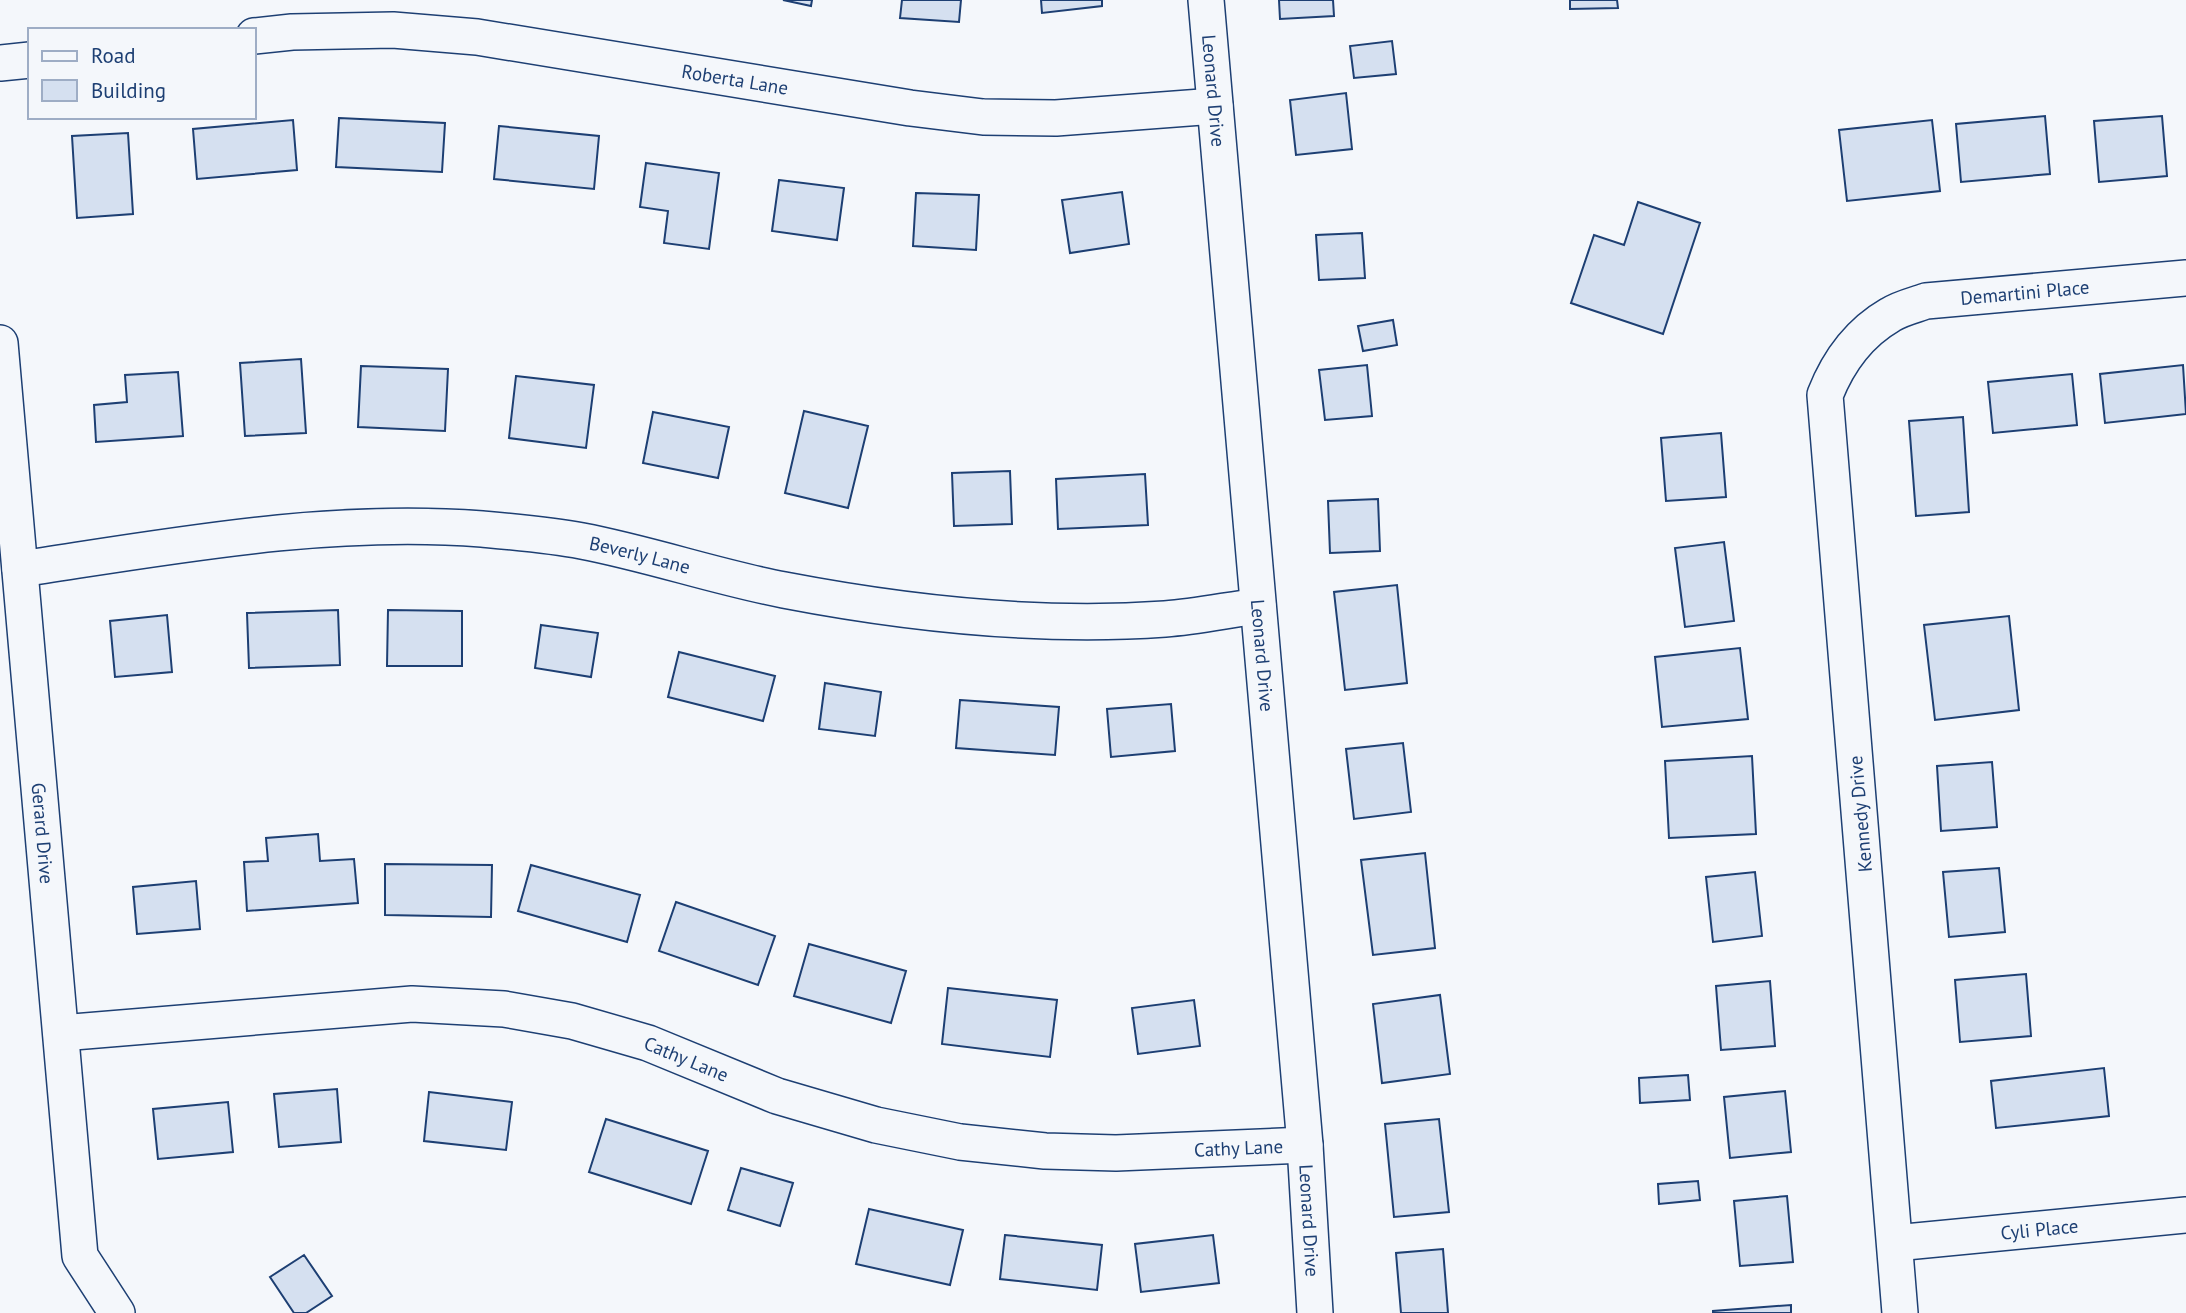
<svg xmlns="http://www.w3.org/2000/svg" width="2186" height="1313" font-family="'PT Sans',sans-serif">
	<rect width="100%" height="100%" fill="#f4f7fb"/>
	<path fill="#d5e0f0" stroke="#1d3f73" stroke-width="2" d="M783,0H812L811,6Z
		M902,0H961L959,22L900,18Z
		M1041,0H1102V6L1042,13Z
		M1279,0H1333L1334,16L1280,19Z
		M1570,0H1617L1618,8L1570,9Z
		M1392,41L1396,74L1354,78L1350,46Z
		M1346,93L1352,149L1296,155L1290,100Z
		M2045,116L2050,174L1961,182L1956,124Z
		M2162,116L2167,176L2099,182L2094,121Z
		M339,118L445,123L442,172L336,167Z
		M293,120L297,170L197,179L193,129Z
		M1932,120L1940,191L1847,201L1839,130Z
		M499,126L599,136L594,189L494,179Z
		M128,133L133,214L77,218L72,136Z
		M646,163L719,173L709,249L664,243L668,211L640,207Z
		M779,180L844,188L837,240L772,231Z
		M1122,192L1129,244L1070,253L1062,200Z
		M916,193L979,195L976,250L913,246Z
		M1638,202L1700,223L1663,334L1571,303L1594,235L1624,245Z
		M1362,233L1365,278L1319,280L1316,235Z
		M1393,320L1397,345L1363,351L1358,326Z
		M301,359L306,433L245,436L240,363Z
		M1367,365L1372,416L1325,420L1319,370Z
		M2183,365L2186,414L2105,423L2100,374Z
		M361,366L448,369L445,431L358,427Z
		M178,372L183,436L96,442L94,405L127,402L125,375Z
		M2072,374L2077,425L1993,433L1988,382Z
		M516,376L594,385L586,448L509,438Z
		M804,411L868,426L848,508L785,493Z
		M653,412L729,427L718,478L643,463Z
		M1963,417L1969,512L1916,516L1909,421Z
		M1721,433L1726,497L1666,501L1661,438Z
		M1010,471L1012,524L954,526L952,473Z
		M1145,474L1148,525L1058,529L1056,479Z
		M1378,499L1380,551L1330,553L1328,501Z
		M1724,542L1734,621L1685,627L1675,548Z
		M1397,585L1407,683L1345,690L1334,592Z
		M338,610L340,665L249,668L247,613Z
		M388,610L462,611V666H387Z
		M167,615L172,672L115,677L110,621Z
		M2009,616L2019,710L1935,720L1924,625Z
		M541,625L598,633L591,677L535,668Z
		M1740,648L1748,719L1662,727L1655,657Z
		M679,652L775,676L763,721L668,697Z
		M825,683L881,692L875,736L819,729Z
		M960,700L1059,707L1055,755L956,748Z
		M1171,704L1175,751L1111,757L1107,709Z
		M1403,743L1411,812L1354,819L1346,749Z
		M1752,756L1756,834L1669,838L1665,761Z
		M1992,762L1997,827L1941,831L1937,766Z
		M318,834L320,861L354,859L358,903L247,911L244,862L268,861L266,838Z
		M1425,853L1435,948L1373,955L1361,860Z
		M385,864L492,865L491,917L385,915Z
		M531,865L640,895L627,942L518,911Z
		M1999,868L2005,932L1949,937L1943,872Z
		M1755,872L1762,936L1713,942L1706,877Z
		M196,881L200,929L137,934L133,887Z
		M676,902L775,936L758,985L659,951Z
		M809,944L906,971L891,1023L794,996Z
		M2026,974L2031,1036L1960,1042L1955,980Z
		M1770,981L1775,1046L1721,1050L1716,986Z
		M948,988L1057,1000L1050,1057L942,1044Z
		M1440,995L1450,1074L1382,1083L1373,1004Z
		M1194,1000L1200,1046L1138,1054L1132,1008Z
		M2104,1068L2109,1116L1996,1128L1991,1081Z
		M1688,1075L1690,1100L1640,1103L1639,1078Z
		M337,1089L341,1142L279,1147L274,1094Z
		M1785,1091L1791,1152L1730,1158L1724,1097Z
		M429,1092L512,1102L506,1150L424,1141Z
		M228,1102L233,1152L158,1159L153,1109Z
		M606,1119L708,1151L691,1204L589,1172Z
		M1439,1119L1449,1212L1394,1217L1385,1124Z
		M741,1168L793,1183L780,1226L728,1210Z
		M1698,1181L1700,1200L1659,1204L1658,1184Z
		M1787,1196L1793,1262L1740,1266L1734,1201Z
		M869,1209L963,1230L950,1285L856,1264Z
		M1005,1235L1102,1245L1097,1290L1000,1279Z
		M1213,1235L1219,1283L1141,1292L1135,1244Z
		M1443,1249L1448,1313H1401L1396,1253Z
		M304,1255L332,1296L306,1313H294L270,1277Z
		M1791,1305V1313H1713V1311Z"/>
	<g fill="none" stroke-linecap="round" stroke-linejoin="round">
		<g stroke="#1d3f73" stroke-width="38">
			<g id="street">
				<path id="s1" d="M1206,0L1305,1145L1315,1313"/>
				<path id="s2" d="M254,36L292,32L393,30L477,37L910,108L983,117L1056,118L1215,106"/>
				<path d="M0,63L30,60"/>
				<path id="s3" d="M0,343L80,1256L117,1313"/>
				<path id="s4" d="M20,569C173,546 327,517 482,529C515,532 550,535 582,541C650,554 716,577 784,590C909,614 1037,628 1165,619C1196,617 1227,610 1258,606"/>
				<path id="s5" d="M61,1033L412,1004L504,1009L572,1021L648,1043L777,1096L876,1125L960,1142L1045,1151L1116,1153L1305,1145"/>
				<path id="s6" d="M1895,1243L2186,1215"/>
				<path id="s7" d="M1900,1313L1825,395C1838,362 1859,333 1890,315C1901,308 1915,305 1926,301L2186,278"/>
			</g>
		</g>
		<use href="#street" stroke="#f4f7fb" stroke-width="35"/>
	</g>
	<g text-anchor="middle" stroke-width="5" stroke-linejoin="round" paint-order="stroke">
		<g font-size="19" fill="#1d3f73" stroke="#f4f7fb">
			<text dy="7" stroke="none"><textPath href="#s2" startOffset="485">Roberta Lane</textPath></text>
			<text dy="7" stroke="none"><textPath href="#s1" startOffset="91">Leonard Drive</textPath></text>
			<text dy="7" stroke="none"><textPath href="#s7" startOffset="1164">Demartini Place</textPath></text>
			<text dy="7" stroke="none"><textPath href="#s4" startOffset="625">Beverly Lane</textPath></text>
			<text dy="7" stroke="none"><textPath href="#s1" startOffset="658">Leonard Drive</textPath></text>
			<text transform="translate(1860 814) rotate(-95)" y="7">Kennedy Drive</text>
			<text dy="7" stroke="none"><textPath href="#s3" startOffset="492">Gerard Drive</textPath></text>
			<text dy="7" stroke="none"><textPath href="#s5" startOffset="634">Cathy Lane</textPath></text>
			<text dy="7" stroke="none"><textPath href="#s5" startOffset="1200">Cathy Lane</textPath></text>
			<text dy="7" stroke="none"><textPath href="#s1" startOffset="1225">Leonard Drive</textPath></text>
			<text dy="7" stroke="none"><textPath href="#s6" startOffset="145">Cyli Place</textPath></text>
		</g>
	</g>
	<rect x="28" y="28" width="228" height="91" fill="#f4f7fb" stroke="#9eadc5" stroke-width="2"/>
	<rect x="42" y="51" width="35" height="10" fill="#f4f7fb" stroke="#9eadc5" stroke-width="2"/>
	<text x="91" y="63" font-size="21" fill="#1d3f73">Road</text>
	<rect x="42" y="80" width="35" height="21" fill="#d5e0f0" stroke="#9eadc5" stroke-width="2"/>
	<text x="91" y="98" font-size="21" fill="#1d3f73">Building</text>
</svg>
